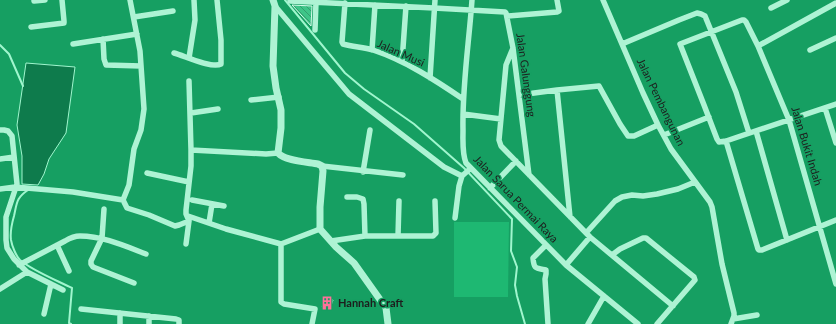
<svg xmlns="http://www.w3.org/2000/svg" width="836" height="324" font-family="Lato,sans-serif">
	<defs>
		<pattern id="building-back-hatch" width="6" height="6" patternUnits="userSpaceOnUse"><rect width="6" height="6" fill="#3ec588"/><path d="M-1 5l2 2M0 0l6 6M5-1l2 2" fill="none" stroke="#339f6f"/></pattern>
	</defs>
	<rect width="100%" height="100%" fill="#169f62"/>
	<path fill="#1eb872" d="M454,222H509L508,297H454Z"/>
	<path fill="#0e7b4c" stroke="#a0f6ce" d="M26,63L75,67L66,133L49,159L44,174L38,185L22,184V156L17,125Z"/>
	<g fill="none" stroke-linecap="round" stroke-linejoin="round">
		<path stroke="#a0f6ce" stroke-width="2" d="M285,0L345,73L364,89L414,124L464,168L512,219L511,251L517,267L515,285L517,296L525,324
			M0,45L9,54L23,86
			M28,190C16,198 17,203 14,216C12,223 10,233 11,240C12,246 16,256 20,260C33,271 56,280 72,288L69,323L71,324"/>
	</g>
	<path fill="url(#building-back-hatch)" stroke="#d6fdeb" d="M292,5L312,6L311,26Z
		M325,297L333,300L330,309L322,307Z"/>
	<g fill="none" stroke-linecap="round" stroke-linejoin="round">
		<path stroke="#aef3d4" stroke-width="5.5" d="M130,0L140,51L144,109L141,130L134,149L129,185L123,200L127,208L149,215L175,226L179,225L189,221
			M472,0C469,43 462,86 463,130C463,141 462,153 466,163L566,265L638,324
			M603,0L643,93L658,125L671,149L710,202L712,207L722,264L734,313V316L731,324
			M34,1L45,0
			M290,1L434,8L505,12L506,13L513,48L529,175
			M345,3L342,42L343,44C353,47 363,47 373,50C406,61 435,80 463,99
			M275,6L349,94L444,167L462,176
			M771,8L787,0
			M507,16L557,12L559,11L557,0
			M134,17L173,11
			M31,27L64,23V21L62,0
			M315,30L316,2
			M103,39L104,59L106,65L141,66
			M73,44L137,34
			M622,44L679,20L697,13L701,14L705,16L736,92L749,133
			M758,46L836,3
			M513,48L506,65L499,140L501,146L590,237L673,306
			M372,50L375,5
			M810,50L836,38
			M174,53C185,56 212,69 221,64V40L217,0
			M189,58L195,20L194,0
			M402,62L406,6
			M430,78L435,0
			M557,90L570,217
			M519,95L557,90L599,86L620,124L628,136H634L658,125
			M251,100L279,97
			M836,104L726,141L719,142L717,139L704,105L680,44L742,20H744L746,22L758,46L789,120L836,284
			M825,108L836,143
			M191,113L218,109
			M463,114L501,119
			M0,130H4L8,131L12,136L17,184L6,217V240L7,248L14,259L27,272L63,290
			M756,131L787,240
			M664,135L709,117
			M726,141L758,249L759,250H762L836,220
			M191,150L266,154L278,153
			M0,159L14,157
			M322,166L403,175
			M363,172L370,130
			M147,173L189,182
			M490,188L516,161
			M0,189L15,187L73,192L123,200
			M347,197H357L363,199L364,204L365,236
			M192,200L224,206
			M104,209L102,238L91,261V264L93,267L134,283
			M188,216L226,229L281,244
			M455,218L459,186L462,176L471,168
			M209,223L212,204
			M586,233L615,201L622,197L632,195L643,196L657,194L678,189L695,182
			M398,236L399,201
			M331,241L365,236H433L436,233L435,201
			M186,244L189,221L186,214V210L191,166V150L189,81
			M281,244V302L284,304L315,309L312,324
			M281,244L320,229
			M57,245L69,271
			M546,245L533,258C534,269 535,268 546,270V274L545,279L548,324
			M612,255L620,249L643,238H646L694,277L695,280L657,324
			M19,265L65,241C70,238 74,236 80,236C103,236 125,246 146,254
			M566,265L590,237
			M0,289L27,272
			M81,309L176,319L179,320V324
			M44,314L51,284
			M733,319L757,315
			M120,324V313
			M149,324V316
			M588,324L604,296"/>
		<path stroke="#aef3d4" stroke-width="7" d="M273,0L275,6L273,66L276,88L281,110V128L278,153C285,161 307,162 318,164L322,166L323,171L320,207V229L336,247L354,263L386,308L388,324"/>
	</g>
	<defs>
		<g id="building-bare" transform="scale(1.08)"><path d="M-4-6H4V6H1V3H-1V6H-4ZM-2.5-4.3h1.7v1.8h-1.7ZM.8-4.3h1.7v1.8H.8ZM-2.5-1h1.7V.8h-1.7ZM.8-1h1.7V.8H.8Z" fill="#ff709a" stroke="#169f62" stroke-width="2.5" paint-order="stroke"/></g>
	</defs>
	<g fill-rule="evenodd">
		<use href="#building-bare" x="327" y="303"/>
	</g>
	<g text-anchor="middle" stroke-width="3" stroke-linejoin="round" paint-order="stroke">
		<g font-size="11" fill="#1d1d1d" stroke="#169f62">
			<text transform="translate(401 53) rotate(24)" y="4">Jalan Musi</text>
			<text transform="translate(526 75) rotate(82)" y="4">Jalan Galunggung</text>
			<text transform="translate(661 102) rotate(64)" y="4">Jalan Pembangunan</text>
			<text transform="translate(807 146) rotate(73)" y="4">Jalan Bukit Indah</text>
			<text transform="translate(516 199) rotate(46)" y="4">Jalan Sarua Permai Raya</text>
		</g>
		<g font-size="11" font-weight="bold" fill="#1d1d1d" stroke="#169f62" text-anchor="start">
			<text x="338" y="307">Hannah Craft</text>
		</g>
	</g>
</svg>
